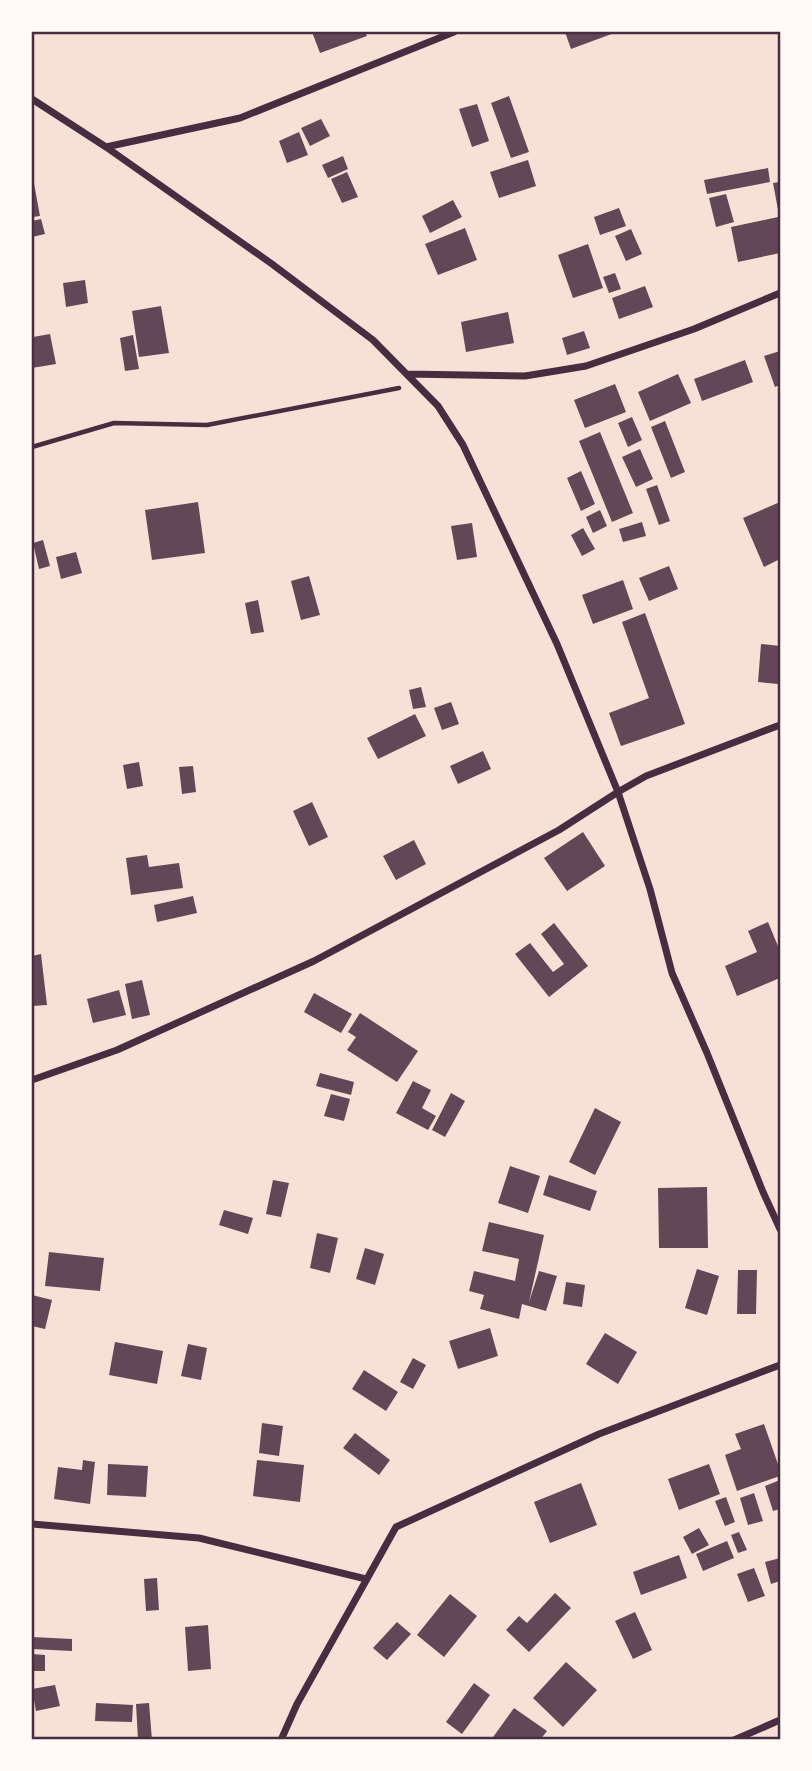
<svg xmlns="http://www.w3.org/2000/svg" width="812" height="1771" font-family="'Noto Sans',sans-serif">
	<rect width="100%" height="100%" fill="#f7e1d7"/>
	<path fill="#644757" d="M312,32H365L367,36L320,53Z
		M565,32H617L571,49Z
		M509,96L529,152L511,158L491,103Z
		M477,104L489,141L472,147L459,109Z
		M321,119L330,136L310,146L301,128Z
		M299,132L308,155L287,163L279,141Z
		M343,156L348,169L328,178L322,165Z
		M528,160L536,186L499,198L490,172Z
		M768,168L770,182L707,194L704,180Z
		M347,172L358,197L342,203L331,179Z
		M32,178H33L40,216L32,217Z
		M780,182V215H779L773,183Z
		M726,194L734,222L716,227L709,198Z
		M453,200L462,217L430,233L422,216Z
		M619,208L626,226L600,235L594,217Z
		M778,217L780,231V253L738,262L731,227Z
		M41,219L45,234L32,237V221Z
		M465,228L477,260L438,275L425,244Z
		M631,229L642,254L626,261L615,236Z
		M588,244L603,288L573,298L558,255Z
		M615,273L621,289L609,293L603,277Z
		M85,280L88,303L66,307L63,283Z
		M645,286L653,307L619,319L612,298Z
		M161,306L169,353L139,357L132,311Z
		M508,312L514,343L466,352L461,322Z
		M584,331L590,348L567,355L562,338Z
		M50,334L56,364L32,368V344L34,343L33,337Z
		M133,335L139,369L125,371L120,338Z
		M780,351V385L775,387L764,356Z
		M745,360L753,382L702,401L694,379Z
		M678,374L691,403L650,421L638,392Z
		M615,384L626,412L585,428L574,400Z
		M632,417L642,440L628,447L618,423Z
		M665,421L685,472L671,478L651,427Z
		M600,432L633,513L612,522L579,441Z
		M640,449L653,479L636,487L622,457Z
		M581,471L595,504L581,511L567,478Z
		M657,485L670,521L659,525L646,489Z
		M198,502L205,553L152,560L145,510Z
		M780,502V559L764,567L743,518Z
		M600,510L607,526L593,533L586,517Z
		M642,522L646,536L623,542L619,529Z
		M472,523L477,557L457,560L451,526Z
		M583,528L595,549L582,556L571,535Z
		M43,540L50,566L39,569L33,543Z
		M76,552L82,573L61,579L56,557Z
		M669,566L678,589L649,601L639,578Z
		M309,576L320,615L301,620L291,581Z
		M623,580L633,609L593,624L582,595Z
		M258,600L264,632L251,634L245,603Z
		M645,613L685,724L621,746L609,713L649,698L622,622Z
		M761,644L780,646L778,684L758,682Z
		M421,687L426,707L413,709L409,690Z
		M451,702L459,724L442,730L434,708Z
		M415,714L426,736L378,759L367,738Z
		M483,751L491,769L458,784L450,766Z
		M139,762L143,786L127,789L123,765Z
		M193,766L196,792L182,794L179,767Z
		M312,802L328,837L309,846L293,811Z
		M583,832L605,866L567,891L544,858Z
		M414,840L426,864L396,880L383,856Z
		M147,855L149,867L179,863L183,888L131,895L126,858Z
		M193,896L197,913L157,922L154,905Z
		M768,922L780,951V978L737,996L725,966L757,952L748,931Z
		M554,923L588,966L549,997L515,954L530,943L553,972L564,964L541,934Z
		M41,954L47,1005L32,1006V956Z
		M142,980L150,1015L132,1019L125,984Z
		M119,990L126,1015L93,1023L87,999Z
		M314,993L352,1014L341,1033L304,1012Z
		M360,1013L418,1051L397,1082L347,1050L356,1037L348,1032Z
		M320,1073L354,1082L351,1095L316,1086Z
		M413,1081L431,1090L422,1108L436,1116L428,1130L396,1113Z
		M451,1093L465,1101L445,1137L432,1130Z
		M331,1094L350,1099L344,1121L324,1116Z
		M595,1108L621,1122L595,1175L569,1162Z
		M510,1166L540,1176L528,1213L498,1203Z
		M549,1175L597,1191L590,1211L543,1195Z
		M273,1180L289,1183L281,1217L266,1214Z
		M707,1187L708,1248H659L658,1188Z
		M224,1210L253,1218L248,1234L219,1225Z
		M489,1222L544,1235L529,1302L539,1271L557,1276L546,1311L522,1304L519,1319L480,1309L484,1295L469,1291L474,1271L515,1281L519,1259L482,1251Z
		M317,1233L338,1238L330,1273L310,1268Z
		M365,1248L384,1254L375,1285L356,1279Z
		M49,1252L104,1258L100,1291L45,1286Z
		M697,1269L719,1276L707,1315L685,1308Z
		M738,1270H757L756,1314H737Z
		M566,1282L585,1285L582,1307L563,1304Z
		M32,1295L52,1300L45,1329L32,1326Z
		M490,1328L498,1356L458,1369L449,1341Z
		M605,1333L637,1352L618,1384L586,1364Z
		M115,1342L163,1351L157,1384L109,1375Z
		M188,1344L207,1348L201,1380L181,1376Z
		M413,1358L426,1365L413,1389L400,1382Z
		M364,1370L398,1392L386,1411L352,1389Z
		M262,1423L283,1426L279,1456L259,1453Z
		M764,1424L780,1470V1476L737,1491L725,1455L741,1449L735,1434Z
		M355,1433L390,1460L379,1475L343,1448Z
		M83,1460L95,1462L90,1504L54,1499L58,1467L82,1470Z
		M257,1460L304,1465L300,1502L253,1496Z
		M108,1464L148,1466L146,1497L107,1495Z
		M709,1464L720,1494L679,1510L668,1479Z
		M780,1480V1509L773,1511L765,1486Z
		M581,1483L597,1525L550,1543L534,1502Z
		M754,1493L763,1521L748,1525L740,1498Z
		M726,1497L735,1522L725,1526L715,1501Z
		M699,1528L709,1545L692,1554L683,1537Z
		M739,1532L747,1550L738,1553L731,1535Z
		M727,1541L734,1558L703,1571L696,1554Z
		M679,1555L687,1578L641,1595L633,1572Z
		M780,1558V1581L771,1584L765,1562Z
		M754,1568L765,1596L748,1602L737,1574Z
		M157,1578L159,1610L146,1611L144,1579Z
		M555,1593L571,1608L529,1652L506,1630L519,1616L527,1623Z
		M450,1594L477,1616L444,1657L417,1635Z
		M635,1612L652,1650L633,1659L615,1621Z
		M397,1622L411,1634L387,1660L373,1648Z
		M208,1625L211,1669L188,1671L185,1627Z
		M32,1637L72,1639V1651L32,1649Z
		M32,1654L45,1655V1671H32Z
		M566,1662L597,1690L563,1727L533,1698Z
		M474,1683L490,1695L462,1734L446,1722Z
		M55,1685L60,1706L36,1711L32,1689Z
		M96,1703L133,1705L132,1722L95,1721Z
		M149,1703L152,1740H138L136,1704Z
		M514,1708L547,1731L540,1740H491Z"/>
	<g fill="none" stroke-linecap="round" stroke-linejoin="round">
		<path stroke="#4a2c40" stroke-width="4.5" d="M32,447L114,423L207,425L399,388"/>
		<path stroke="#4a2c40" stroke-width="7" d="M32,99L106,147L272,264L373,340L438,406L463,445L557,644L618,792L650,889L672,973L707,1053L763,1192L780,1229
			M106,147L240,118L454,32
			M407,374L525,376L586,366L694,329L780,293
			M32,1080L117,1050L314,961L559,830L618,792L646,776L780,725
			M32,1524L199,1538L366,1579
			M281,1740L297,1704L396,1527L599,1434L780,1365
			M734,1740L780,1720"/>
	</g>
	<rect width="812" height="1771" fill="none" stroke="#fffaf5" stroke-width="66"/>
	<rect x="33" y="33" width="746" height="1705" fill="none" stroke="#4a2c40" stroke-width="2.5"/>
</svg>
